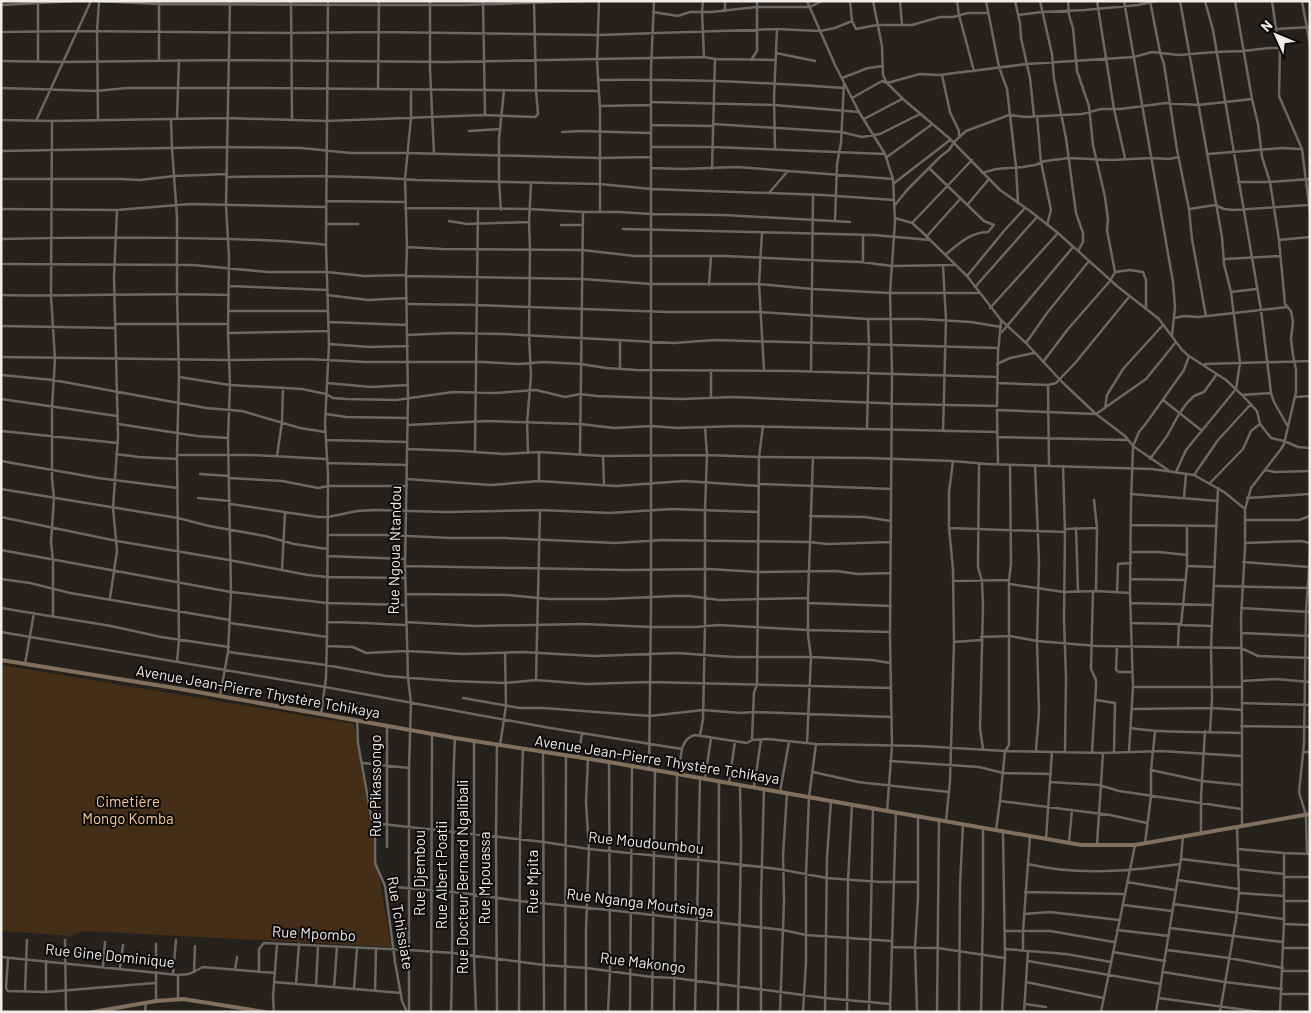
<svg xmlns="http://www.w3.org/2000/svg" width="1311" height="1013" font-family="Barlow,sans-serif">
	<rect width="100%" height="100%" fill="#25221e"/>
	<path fill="#442e18" d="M1,665L354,724L391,947L84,931L71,936L1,931Z"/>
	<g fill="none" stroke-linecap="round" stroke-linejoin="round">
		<path stroke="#6b6762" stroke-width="2.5" d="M98,1L158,4L379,5H462L585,1
			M291,1L292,119
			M430,1V69L434,154
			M483,1L485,115
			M599,1L597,60L600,110V212
			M703,1L702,12L704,57
			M807,1L835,65L859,112L885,154L893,179L895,221L890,293L892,373L890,636L892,746L887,811
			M850,1L852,21L856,29L877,25H912L940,17H953L968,13H988
			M873,1L882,46L883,75L887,83L903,99L949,138L1000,190L1030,211L1058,233L1117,286L1159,319L1182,350L1189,356L1226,380L1242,395L1257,411L1260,424L1271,438L1284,441L1298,447L1310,448
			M900,1L902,25
			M957,1L959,15L974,71
			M986,1L999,67L1007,89L1016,167L1018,203
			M1015,1L1020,23L1021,38L1030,78L1034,116
			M1040,1L1052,54L1054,79L1066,138L1076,213L1083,233V242L1078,251
			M1068,1L1069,15L1073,28L1077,71L1089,106L1093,145L1105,197L1108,219L1107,230L1115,272
			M1097,1L1114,109L1125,158
			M1124,1L1173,282L1175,307L1172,335
			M1150,1L1160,52L1164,64L1177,150L1189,209L1192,239L1206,316
			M1205,1L1213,30L1261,310L1271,393L1274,402L1287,425
			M1235,1L1252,99L1258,124L1262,157L1270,182L1279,240L1285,304L1291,311L1293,322L1291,339L1293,355L1296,370V392L1284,444L1281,449L1251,488L1245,509V548L1241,619L1242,687V826
			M1272,1L1276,29
			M1302,1L1310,45
			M1,5L75,1
			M725,11V1
			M653,12L678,16L690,12H712L756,7H810L822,1
			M1018,15L1042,12L1085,10L1138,5L1156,1
			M1,32L78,31L291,33L378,32L598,35L777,29L820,31L835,28L852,21
			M1280,48L1279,96L1302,149L1310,212
			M776,53L815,61
			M715,59L776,60
			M159,60V1
			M751,60L757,51V1
			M1,61L62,62L229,60L448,62L704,57L715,59L712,169
			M38,61V1
			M942,75L950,112L959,131V136
			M842,78L868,68L883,66
			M598,80C680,79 762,82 844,88
			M1,88L96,91L127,88H260L599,91
			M378,89L379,1
			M852,98L882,81L887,83L920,74L939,75L1027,64L1134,57L1152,52L1179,55L1216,52L1243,51L1269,48H1280L1276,29L1310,27
			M651,102L774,105L859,112
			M600,106L651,105
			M1037,116L1041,162L1051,210L1047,225
			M177,118L179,60
			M171,119L172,148L177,217V293L179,377L177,455L179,640L177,662
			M864,119L902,99
			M1,120L52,121L227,118L326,121L483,115L535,117L538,114L536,90L534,1
			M98,120L97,31L99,2
			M36,121L91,1
			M52,121L51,296L55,359L52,407V479L54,498L51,542L53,560V616
			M713,124L841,132L862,137L880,134L920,114
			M651,125L712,126
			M469,131L500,129
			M562,132L581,131L650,133
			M651,147H712L885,154
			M775,149L774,97L777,29
			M1,151L226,147L301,148L351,153H408L600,158L651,157
			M1208,154L1281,148L1301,149
			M887,157L931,125
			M651,168L682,169L737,167L893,179
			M929,168L984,221L994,225L988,232C971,232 958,244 945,255
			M982,173L996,169L1023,167L1035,165L1045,161L1069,158L1112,160L1151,158L1169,159L1179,157
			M227,177C290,176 353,175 416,180L600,184L651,189L823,195L894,200
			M1,179H120L140,180L174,176L227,174
			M1238,182H1270L1310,179
			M893,184L950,140
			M769,193L787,172
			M326,201L405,202
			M968,204L989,179
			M895,205L907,190L941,156L949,150L955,141L966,131L1009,115L1026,117L1082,114L1101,109H1120L1166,103L1198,105L1252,99
			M405,208L529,209L583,212H619L651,214L724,215L850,222
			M1,209L117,210L190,204L326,207
			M1189,209L1215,205L1224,209L1233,210L1308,205
			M501,210L499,183V139L504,90
			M895,218L912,223L921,231L967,276L1001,320L1026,343L1062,382L1096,414L1125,436L1133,446L1168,470
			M449,221L467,224L529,222
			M835,221L837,164L841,143L844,83
			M912,223L972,160
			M326,224H358
			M561,225H581
			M623,229L874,235L930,240
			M762,233L759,284L764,370
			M863,235V262
			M927,236L961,198
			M1,239C78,237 154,237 230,239C263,240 294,241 326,245
			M1279,240L1310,237
			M407,247L442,249L582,250L635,256H725L831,261L861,262L892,266L954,265
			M1224,259L1280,256
			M1,264L193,265L268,272H327L364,276L406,275
			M407,276L583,279L651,284H759L812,289L890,293H979
			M967,276L1004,231L1025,208
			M709,285L711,256
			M229,286L327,290
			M975,287L1037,217
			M1231,292L1256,289
			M1,295C77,297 153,292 229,295
			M327,295L368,300L407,298
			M408,304L477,305L668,312H759L868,319H921L971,322L1001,327
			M990,308L1058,233
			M229,311H328
			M1174,318L1184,316L1198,317L1287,307
			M329,322L407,325
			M115,324H228
			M1,326L115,328
			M1002,332L1073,247
			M228,333L328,331
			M407,335L451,333L503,334L674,343L714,340L998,348
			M620,341V369
			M1026,343L1047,313L1089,261
			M329,344L370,347L408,346
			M1,357L228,360L306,359L366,362H483L519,364L544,362L581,364L606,368L636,370L794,371L997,377
			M1043,362L1068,329L1110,281L1115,272L1130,270L1143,272L1146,280V309
			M997,364L1010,358L1034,353
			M1205,364L1310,361
			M711,370V398
			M811,371L813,194
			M1,375L53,380L206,408L242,411L300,428L325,432
			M179,377L230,385L302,389L326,394L333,398L347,399L396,400L453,392L496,393L536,390L565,397L580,394L597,396L681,399L734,397L904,404L997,406
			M327,383L371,387L408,385
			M997,383L1048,385L1056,383L1076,362L1129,297
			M1048,385L1049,465
			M1242,395L1271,393
			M1296,397L1310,396
			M1,399L117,416
			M1163,400L1201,430
			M997,405L998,353L1001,321
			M1105,408L1107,395L1123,369L1163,325
			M997,410L1096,414L1146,379L1176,342
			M997,411L998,464
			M326,414L346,417L407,418
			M118,424L197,436L228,438
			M408,425L487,421L580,424L614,428L651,426L677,428L738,426L997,432
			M867,429L869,345L868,319
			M1,431L118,443
			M943,431L946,320L943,265
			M997,437L1128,440
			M326,440L407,442
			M407,449L461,451L504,454L539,452L603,456L707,455L759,457L868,458L953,461L987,464L1152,469L1194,475L1224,492L1245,509
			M475,452L478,209
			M528,452L527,423L531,376L529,335L530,250L529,222L531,183
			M539,453V481
			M116,454L139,457L177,459
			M580,454L583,213
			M177,455H252L327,459
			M277,456L282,422L283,388
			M603,456L604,485
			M1150,459L1167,436L1179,414L1187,403L1194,396L1204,392L1217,374
			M1,461L98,478L178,488
			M327,463L407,465
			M979,464L978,567L982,581L983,606L980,728L983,749
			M1035,465L1039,561L1037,641L1039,712L1036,750
			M1063,466L1065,532L1064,618L1066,678L1065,751
			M1265,470L1275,472L1310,471
			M1176,472L1186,450L1236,389L1240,363L1231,292L1224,264L1222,237L1180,1
			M200,474L229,476
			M1194,475L1218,440L1251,404
			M229,478L282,481L318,488L328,486H407
			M407,479L491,485L539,481L616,486L684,481L759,486
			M1210,483L1243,449L1251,431L1260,424
			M759,484L891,489
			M1,489L178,518L209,526L265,536L294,544L327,549
			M1131,494L1218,501
			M1184,497L1186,474
			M198,498L230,501
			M1247,498L1310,494
			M1094,500L1097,528
			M230,504L318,517H328L357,511L375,510L446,512L540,510L610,513L671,509L758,512
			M810,516L865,517L891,521
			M1,517L117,541L229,560L308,575L327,577L404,578
			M1245,520H1299L1310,516
			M1131,525L1217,526
			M949,528L1065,532
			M1076,528L1078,592
			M1065,529L1097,528L1096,591
			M328,535H385L451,538H505L616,543L662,540L809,542L828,544L891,542
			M1245,543L1301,541L1310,543
			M1,550L231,592L327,603L406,605
			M1132,552H1159L1187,555
			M327,556L405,559
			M1243,562L1309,567
			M405,566L625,570L709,569L758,572L836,571L858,574L891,573
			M1187,566L1215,567
			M282,570L285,513
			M1,579L30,583L70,593L230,620
			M1131,579L1184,580
			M954,581L1009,580
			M1010,584L1064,592L1096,591L1130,593
			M1215,586L1310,588
			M1117,592L1118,564L1131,563
			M406,594L508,595L549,599H607L674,596H690L719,600L808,598
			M110,598L117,551L113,508L118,436L114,277L117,210
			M808,603L891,606
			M1130,603L1213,605
			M1,608L111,626L161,637L229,647
			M1241,608L1310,612
			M327,622C354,622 379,624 405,625
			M406,622L475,626L583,624L651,627H696L718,625L808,630L890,632
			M230,623L327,637
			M1131,623L1179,624
			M1181,625L1212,626
			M1,632L325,687L550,728L682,749
			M1241,633L1310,636
			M981,637L1010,636L1037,641L1097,646L1241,648L1258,656L1310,658
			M954,642L981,640
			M327,646L353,647L366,653L407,651L463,654L522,652L594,656L677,653L733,657H811L872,660L890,663
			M1117,646L1116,670L1119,672H1132
			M1178,646L1179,624L1181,625L1187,566V526
			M228,652L326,665L386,676L452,681L506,683L536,680L587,684L650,682L891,688
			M25,664L34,613
			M536,680L540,510
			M1242,681L1276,679L1310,682
			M1133,687H1242
			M220,696L228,652L231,592L228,438L230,385L228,333L229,257L226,205L230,1
			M463,698L520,708H543L650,716L703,710L741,713L753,712L891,717
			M1096,700L1115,703L1114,752
			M1242,703L1310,705
			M1132,709L1212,708L1242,710
			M321,714L326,678L327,637L328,475L325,423L329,344L326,245L328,1
			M357,720L358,743L375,838V863L385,886L395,962L402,1001L407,1012
			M1241,726L1310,727
			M1131,728C1167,734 1204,731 1241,733
			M1210,731L1212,699L1211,647L1218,488
			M700,736L703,719L705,625V510L707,455L705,427
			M752,739L754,692L757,685L759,457L763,426
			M474,742V956L476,1012
			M807,743L811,657L808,635V598L813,457
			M497,745L496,838L497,1012
			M500,745L506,706L505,653
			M1129,751L1133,687L1130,593L1131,503L1133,446L1139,432L1147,422L1184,370L1189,356
			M543,752L544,1012
			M1092,752L1096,686V680L1091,669L1093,591
			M1303,752H1310
			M578,756L582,734
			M890,761L979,767L1003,773L1051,774
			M363,763L409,768
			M649,769L651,610V69L654,1
			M1151,770L1202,781L1242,785
			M813,772L858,782L949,792
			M680,774C681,761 678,739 695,735L747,743L752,740L768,739L816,744L921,746L1005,751L1103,753L1161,751L1241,756
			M705,779L711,738
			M1050,782L1099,785L1119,791L1241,809
			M729,783L735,741
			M754,787L761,740
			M780,792L789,742
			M1000,801L1110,815L1147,823
			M946,821L950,781L954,642L953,569L949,528V492L953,461
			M373,823L544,842L589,849L718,862L778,869L827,878L880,882H918
			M996,830L1000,801L1005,751L1009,745V580L1011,564L1010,465
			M1201,834V797L1205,731
			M1046,839L1052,752
			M1069,842L1072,810
			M1145,843L1151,796V770L1155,732
			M1097,845L1103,753
			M387,847V726
			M1238,849L1284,853L1310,854
			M1307,854L1306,815L1299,792L1304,744L1306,612L1310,554
			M1181,859L1239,866
			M1028,864C1077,876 1130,871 1180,864
			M1238,869L1284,874
			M1284,877H1310
			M1178,880L1238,889
			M1127,882L1175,890
			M385,886L462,893L520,901L609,910L783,930L806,935L892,941
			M1025,892L1125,894
			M1239,893L1284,896
			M1284,901H1310
			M1173,904L1283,919
			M1123,905L1172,911
			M1024,914L1050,912L1119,920
			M1284,924L1310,925
			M1170,928L1283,942
			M1117,930L1169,936
			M1005,931H1050L1114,942
			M65,940L66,1012
			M156,944V1001
			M892,947L938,948L1004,958
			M1283,948H1310
			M1005,949L1066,954L1111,962
			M1023,950V931L1030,836
			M1167,950L1229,958L1283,968
			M1113,952L1165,961
			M1,957L178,975L189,974L203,967L275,973
			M8,958L6,988L8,991L46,992L155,983
			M46,961V992
			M1028,961L1161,984
			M103,967L105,942
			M120,968L123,945
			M235,970L237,957
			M1283,971H1310
			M194,972L195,946
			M259,972V949L264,943L409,950L453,953L544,965L587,968L652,977L675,978L825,998L890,1004
			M1163,972L1225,982L1282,989
			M173,974L176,940
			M178,975V1000
			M274,982L401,993
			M1026,982L1103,998
			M296,984L299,944
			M316,986L318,946
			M334,987L337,947
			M354,989L357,948
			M25,991L27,940
			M375,991L376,948
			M1282,994H1310
			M1159,998L1260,1012
			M1025,1004L1046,1007
			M145,1012L146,1003
			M274,1012L273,997L277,944
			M409,1012V768L411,703L408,678L405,566L408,398L406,275L407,247L405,179L411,118V89
			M431,1012L432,734
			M451,1012C454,921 450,829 455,738
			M519,1012L520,840L523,749
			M565,1012L566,756
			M586,1012V930L589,849L586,802L588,759
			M608,1012L610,971L609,762
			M630,1012L632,766
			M652,1012L655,771
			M674,1012L677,774
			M695,1012L700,778
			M718,1012L719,781
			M738,1012L741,844L740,786
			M761,1012V898L764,789
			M780,1012L784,900L783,856L787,793
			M803,1012L806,962V874L809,797L816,744
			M825,1012L827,857L831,801
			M847,1012L848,881L852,805
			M869,1012L873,808
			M890,1012L896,812
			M917,1012L915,947L918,898V816
			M937,1012L939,821
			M959,1012L960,886L963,824
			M981,1012L983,911V828
			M1002,1012L1005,958L1003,831
			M1024,1012L1028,951
			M1101,1012L1135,845
			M1156,1012L1181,859L1183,836
			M1220,1012L1236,920L1239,893L1237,827
			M1280,1012L1284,922V853"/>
		<path stroke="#82705d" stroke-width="4" d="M1,660L175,688L455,738L609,762L1081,845H1135L1310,814
			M93,1012L156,1001L183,999L265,1012"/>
	</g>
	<g text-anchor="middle" stroke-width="4" stroke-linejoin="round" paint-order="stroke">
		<g font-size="15" fill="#efecea" stroke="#0d0b0a">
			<text transform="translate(395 550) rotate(-89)" y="5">Rue Ngoua Ntandou</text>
			<text transform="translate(258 692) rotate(10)" y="5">Avenue Jean-Pierre Thystère Tchikaya</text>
			<text transform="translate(657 760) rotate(9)" y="5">Avenue Jean-Pierre Thystère Tchikaya</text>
			<text transform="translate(376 786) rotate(-90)" y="5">Rue Pikassongo</text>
			<text transform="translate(646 843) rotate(6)" y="5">Rue Moudoumbou</text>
			<text transform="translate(420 873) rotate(-90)" y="5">Rue Djembou</text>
			<text transform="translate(442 875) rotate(-90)" y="5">Rue Albert Poatii</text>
			<text transform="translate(463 877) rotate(-90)" y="5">Rue Docteur Bernard Ngalibali</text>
			<text transform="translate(485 878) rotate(-90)" y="5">Rue Mpouassa</text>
			<text transform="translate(533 882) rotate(-90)" y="5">Rue Mpita</text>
			<text transform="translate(640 903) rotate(7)" y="5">Rue Nganga Moutsinga</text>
			<text transform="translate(400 923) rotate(80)" y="5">Rue Tchissiate</text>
			<text transform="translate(314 934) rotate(3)" y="5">Rue Mpombo</text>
			<text transform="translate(110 956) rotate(6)" y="5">Rue Gine Dominique</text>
			<text transform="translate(643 963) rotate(7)" y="5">Rue Makongo</text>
		</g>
		<g font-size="15" fill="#f7c89c" stroke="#0d0b0a">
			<text x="128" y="807">Cimetière<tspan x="128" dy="17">Mongo Komba</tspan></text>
		</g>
	</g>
	<rect width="1311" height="1013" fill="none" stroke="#efecea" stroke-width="5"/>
	<g transform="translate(1276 35) rotate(314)" stroke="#0d0b0a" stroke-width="4" paint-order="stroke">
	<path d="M0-4L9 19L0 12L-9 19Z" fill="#efecea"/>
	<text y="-8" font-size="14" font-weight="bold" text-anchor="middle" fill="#efecea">N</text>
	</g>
</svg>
